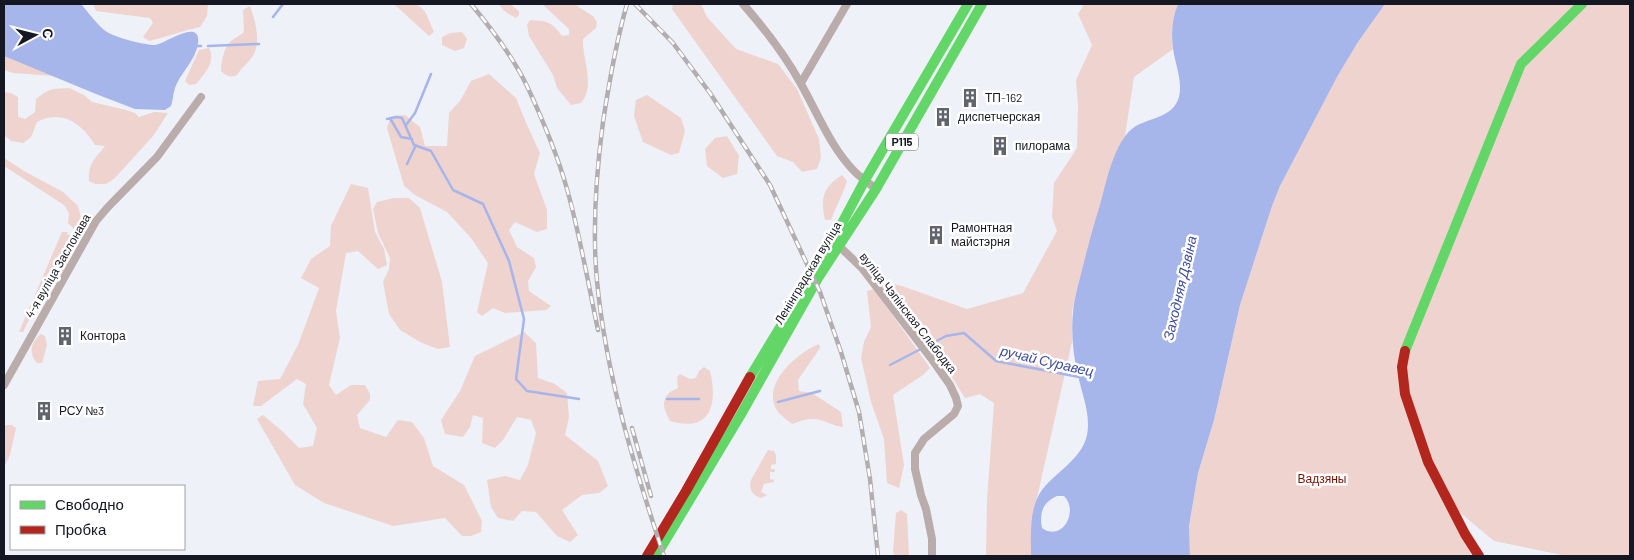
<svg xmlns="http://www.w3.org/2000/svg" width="1634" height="560" font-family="Barlow,sans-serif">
	<rect width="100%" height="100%" fill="#eef1f8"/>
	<path fill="#efd3cf" d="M93,4H208L207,16L200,27C182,31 166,37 149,41L143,37L153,23L150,18L96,11Z
		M394,4C425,4 422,4 434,32L429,36Z
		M499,4H510L519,11V15L516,18C509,14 502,11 499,4Z
		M542,4H574L593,16L597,22L596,28L583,39C582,60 596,85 581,103L571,105L557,88L553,75L529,36L527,25L530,20C548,21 552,22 562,36L569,35V29Z
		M673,4H701L707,17L736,49L778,64L797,89L819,139L821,158L817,169L802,172L793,162L777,156L672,9Z
		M1084,4H1178C1172,19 1171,33 1173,49L1134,77L1125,136L1110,170L1076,293L1072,312V342L1035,507L1032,528L1031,556H986L987,500L994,403L980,394L965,398L945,366L909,324L875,280L902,286L967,309L1023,293L1057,231L1052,217L1054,183L1077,148L1078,106L1076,80L1092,45L1078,14Z
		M1385,4H1630V556H1567L1494,541L1439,495L1472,556H1190L1189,526L1198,473L1214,420L1240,305L1272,206L1280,186L1337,77L1358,42Z
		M250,6C255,20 262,43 252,57C247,64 242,67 237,75C230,78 226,76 221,71C221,62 224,47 231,41C234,38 240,36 244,32L243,10Z
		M462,32L467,39L464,48L455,51L442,45V37L450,33Z
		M209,48C216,62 205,73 196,84L189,85L185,81L199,50Z
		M4,56L54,76L13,73L4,70Z
		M489,74L516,98L527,125L540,153L534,174L547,210V229L537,232L515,222L509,230L517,247L534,258L536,267L528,281L529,291L551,306L546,310L505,313L493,308L482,316L477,312L488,263L471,238L447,212L415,195L404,186L387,128L391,116L405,115L420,127L425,146H447L449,113L460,101L471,81Z
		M69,88L84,95L92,102L126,110L135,113L139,117L154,112L168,113L153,136L115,178L106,184H95L89,181C88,163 95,159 105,146L95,145C82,123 61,109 37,122L31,137L23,143L11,141L4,135V92L11,93L18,97V117L25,119L35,112L36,99C50,88 52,89 69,88Z
		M647,95L681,118L685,131L679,153L671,155L643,142L634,116L636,100Z
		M727,136L739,156L737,174L723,178L707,166L705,149L715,138Z
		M4,158L24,171L63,192L78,206L81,218L78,226L73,228L68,223L69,213L64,205L4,166Z
		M842,175L847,181C843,195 836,206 831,220H825C820,198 823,187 842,175Z
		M351,184L368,188L375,232L384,249L387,265L378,269L358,251L346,253L336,311L340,338L329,385L336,395L351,385H365L370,394V400L357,415L360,428L386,437L398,420L412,422L424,438L433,466L464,485L482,521L481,532L471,536H462L445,518L393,526L324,503L295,485L257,419L263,415L282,431L299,448L313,446L317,428L303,404L306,384L297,379L261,406H253L258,381L280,379L298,345L319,288L301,278L311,259L330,246L331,226Z
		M394,198H409L420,208L442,282L450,347L438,349L422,343L400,330L389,314L383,282L389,269L390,258L378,233L373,209L377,202Z
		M62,232H67L68,235L76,234L77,241L63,273L44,290L23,332H19Z
		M874,289L930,368L923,375L893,395L904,465L899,488L887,483L884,439L871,402L861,358L864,342L871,327L867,291Z
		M524,332L536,343L538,378L555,384L567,393L569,417L565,435L598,461L608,486L599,493L582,495L562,510L578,535L570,542L557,536L536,512L522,511L513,521L498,518L491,507L487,480L505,476L520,480L528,465L536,433L531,420L517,417L503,440L495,448L482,443L483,418L473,415L470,427L463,437L445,434L441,420L460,391L475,356Z
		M41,334L45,336L47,345L42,363H37C28,354 31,341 41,334Z
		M819,344L820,348L798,380L799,391L812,393L841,412L843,427C832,426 822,418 812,419C805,419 798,422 792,424C786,419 778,414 775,407C764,381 798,353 819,344Z
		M704,367L710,371C718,404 711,433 670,421C666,413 660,403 668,394C670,391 675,390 678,388L677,377L680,374L690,379L696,378L699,371Z
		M6,425H12L16,428L10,455L4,467V427Z
		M768,450L774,451L776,455V464L771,465V469H775V472H770V479L774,480V482L764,484L761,492L767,495L761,498C753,495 748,490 751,480Z
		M901,510L907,514L909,556H895L893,552L896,513Z"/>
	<path fill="#a6b5ea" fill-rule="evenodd" d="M4,4H81C87,11 100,28 107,32C117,38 144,45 155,45C165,44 201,17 198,43C196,60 181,72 175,88C173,94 173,100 171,106L165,110L135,109L96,94L4,56Z
		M1178,4H1385L1358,42L1337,77L1280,186L1272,206L1240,305L1214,420L1198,473L1189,526L1190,556H1031C1031,536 1029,511 1040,493C1053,473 1082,460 1087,435C1091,414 1082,395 1078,375C1073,355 1071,333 1073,312C1074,300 1077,289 1080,278C1086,254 1092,230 1100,205C1106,183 1112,153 1126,135C1140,116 1169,122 1178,100C1184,83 1175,65 1173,48C1171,33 1172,18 1178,4ZM1057,496H1064C1079,510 1063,543 1042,528C1039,513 1043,502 1057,496Z"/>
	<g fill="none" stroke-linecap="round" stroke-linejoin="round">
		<path stroke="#a6b5ea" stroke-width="2.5" d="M273,17L283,4
			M197,46H201
			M208,46L259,44
			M390,118L401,137L412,139
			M387,119L397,117L402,118L414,145L431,151L453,190L483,204L509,261L524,319L516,379L527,391L579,399
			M406,125L415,113L431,74
			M407,164L416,145
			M890,365L946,336L964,333L996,361L1079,377
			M667,399H699
			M778,402L820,391"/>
		<path stroke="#bbacac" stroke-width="8" d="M743,4C765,29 785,55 801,84C818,114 831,148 855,172C861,178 869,183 876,189
			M801,83L847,4
			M839,246L862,268L931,358L950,385L956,398L958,406L954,414L924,439L915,453V469L921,495L926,509L932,539V556
			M4,385L96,221L108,207L157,157L201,97"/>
		<path stroke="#63d668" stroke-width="10" d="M1405,351L1521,64L1582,4
			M750,377L832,242L865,180L968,4
			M656,556L740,416L818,278L876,189L982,4"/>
		<path stroke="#b3261e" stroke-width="10" d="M1405,351L1402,367L1405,394L1428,462L1465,534L1479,556
			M647,556L686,491L750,377"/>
		<g stroke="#b2adb0" stroke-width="4.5">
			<path id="rail" d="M471,4C491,28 513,57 527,86C541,116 558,157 567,189C580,235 588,283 598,330
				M627,4C616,42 609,83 603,122C596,175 592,228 597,281C606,375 634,466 664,556
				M635,4L673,43L710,93L770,185L820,292L841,352L859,412L870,479L878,556
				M632,428L651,496"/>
		</g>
		<use href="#rail" stroke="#fff" stroke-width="2.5" stroke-dasharray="8" stroke-linecap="butt"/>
	</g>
	<defs>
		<g id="building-bare" transform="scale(1.5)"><path d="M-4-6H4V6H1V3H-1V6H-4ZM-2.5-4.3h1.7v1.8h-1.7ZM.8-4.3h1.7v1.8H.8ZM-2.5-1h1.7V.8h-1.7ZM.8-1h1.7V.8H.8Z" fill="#61646d" stroke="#fff" stroke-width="2.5" paint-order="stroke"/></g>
	</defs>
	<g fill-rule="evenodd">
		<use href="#building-bare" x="970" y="98"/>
		<use href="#building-bare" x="943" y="117"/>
		<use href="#building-bare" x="1000" y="146"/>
		<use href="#building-bare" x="936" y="235"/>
		<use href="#building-bare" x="65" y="336"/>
		<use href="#building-bare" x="44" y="411"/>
	</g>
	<g text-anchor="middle" stroke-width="5" stroke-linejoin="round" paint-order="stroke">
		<rect fill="#fff" stroke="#5b5d64" stroke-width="1" x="886" y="133.5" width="32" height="17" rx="4"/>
		<g font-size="11" font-weight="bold" fill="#151822">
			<text x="902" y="146">Р115</text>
		</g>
		<g font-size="12" fill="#151822" stroke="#fff" text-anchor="start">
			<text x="985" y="102">ТП-162</text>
			<text x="958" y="121">диспетчерская</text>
			<text x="1015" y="150">пилорама</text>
			<text x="951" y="232">Рамонтная<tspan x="951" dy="14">майстэрня</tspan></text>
			<text x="80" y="340">Контора</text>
			<text x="59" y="415">РСУ №3</text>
		</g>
		<g font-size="12" fill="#151822" stroke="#fff">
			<text transform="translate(58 266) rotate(-60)" y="4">4-я вуліца Заслонава</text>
			<text transform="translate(808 273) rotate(-59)" y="4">Ленінградская вуліца</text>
			<text transform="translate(908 313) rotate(52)" y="4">вуліца Чэпінская Слабодка</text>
		</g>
		<g font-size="12" fill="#791200" stroke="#fff">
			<text x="1322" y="483">Вадзяны</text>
		</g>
		<g font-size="14" font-style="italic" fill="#3c4ca2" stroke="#fff">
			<text transform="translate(1180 288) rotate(-77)" y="5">Заходняя Дзвіна</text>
			<text transform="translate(1047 361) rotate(13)" y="5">ручай Суравец</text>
		</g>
	</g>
	<rect width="1634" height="560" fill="none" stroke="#151822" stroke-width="10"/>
	<rect x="10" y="485" width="175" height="65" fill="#ffffff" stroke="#a1a3a7"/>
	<rect x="20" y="501" width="25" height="8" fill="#63d668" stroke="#a1a3a7"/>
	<text x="55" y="510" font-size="15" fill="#151822">Свободно</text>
	<rect x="20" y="526" width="25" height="8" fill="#b3261e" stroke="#a1a3a7"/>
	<text x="55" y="535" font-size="15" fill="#151822">Пробка</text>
	<g transform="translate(35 35) rotate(83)" stroke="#ffffff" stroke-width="4" paint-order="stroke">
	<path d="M0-4L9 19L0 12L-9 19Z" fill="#151822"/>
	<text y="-8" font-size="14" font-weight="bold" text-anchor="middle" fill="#151822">С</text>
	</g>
</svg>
